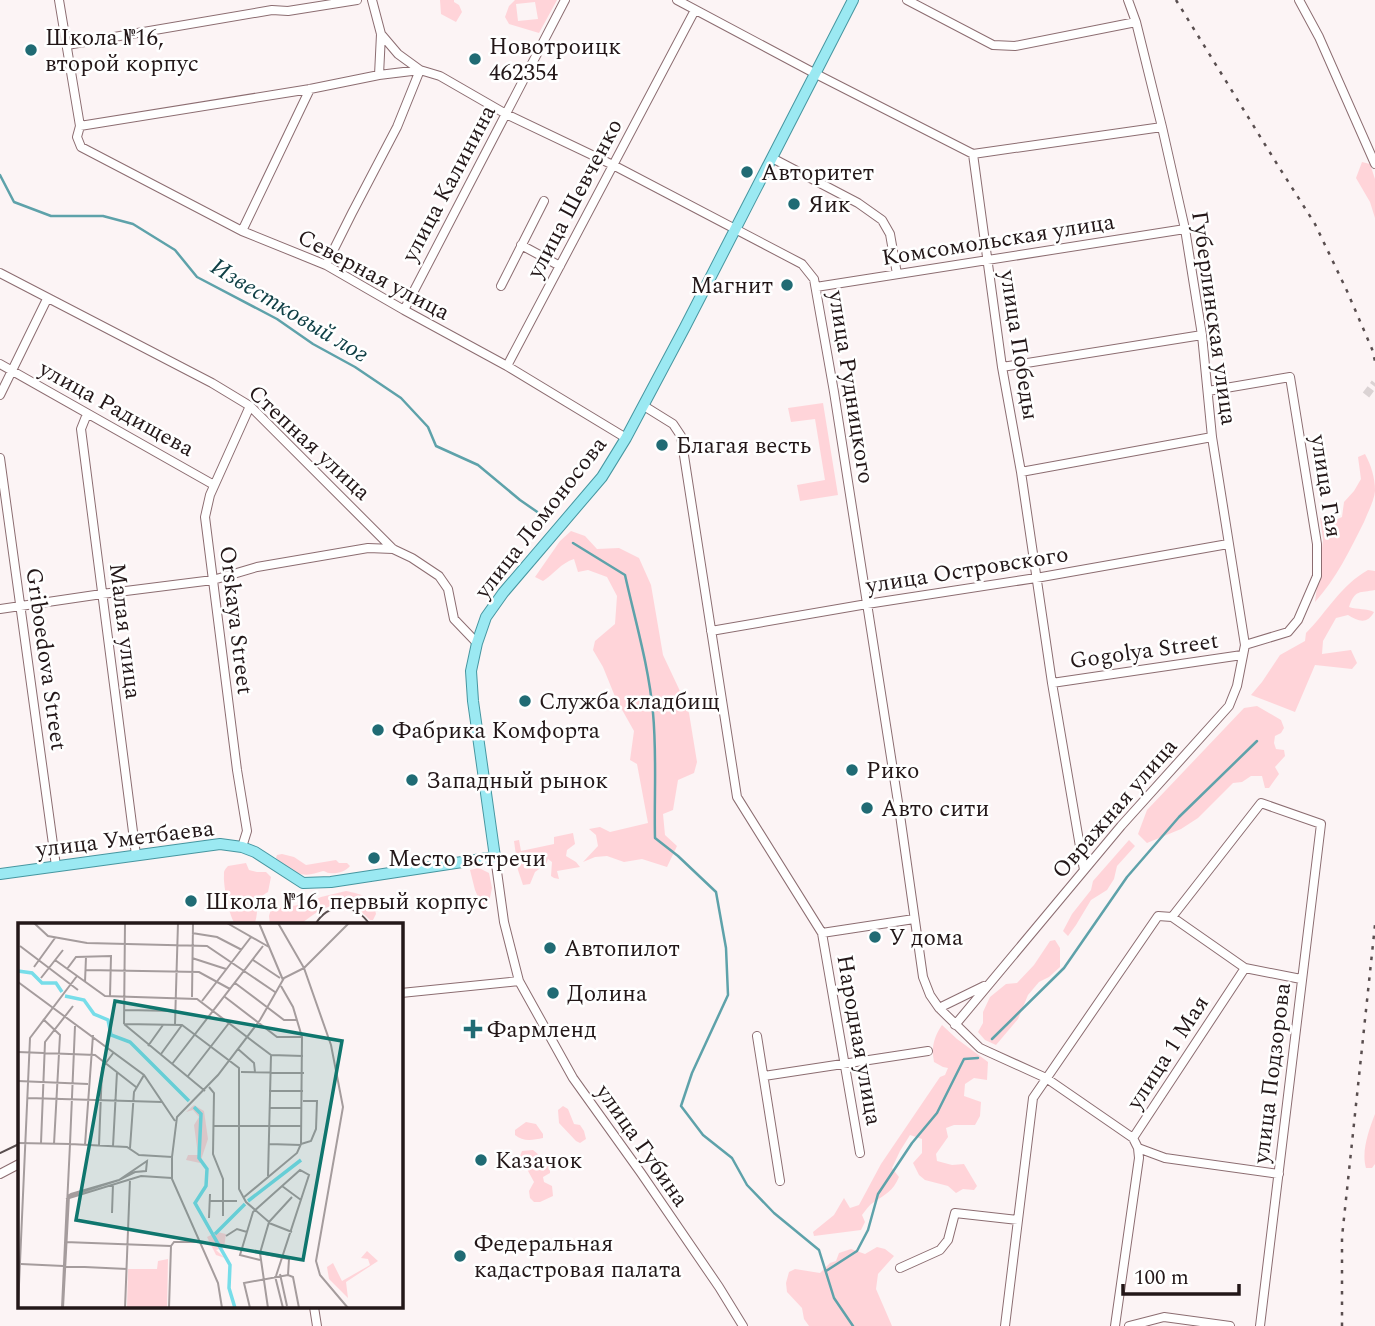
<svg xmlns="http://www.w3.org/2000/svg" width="1375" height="1326" font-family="Spectral,serif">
	<rect width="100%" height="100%" fill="#fcf4f5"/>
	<path fill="#ffd4d9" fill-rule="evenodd" d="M440,0H454V2L459,5L462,12L456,22L441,14Z
		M515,0H557L539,33L509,24L505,17L509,6ZM535,2L538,19L518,21L516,4Z
		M1362,162L1370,164L1375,179V218L1370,202L1356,178Z
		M823,403L838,495L800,501L797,485L825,480L815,419L791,422L788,408Z
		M1365,454C1371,465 1375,477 1375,491C1374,501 1368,512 1364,522C1350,550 1336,579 1315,602L1323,540L1320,518L1326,517L1333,521L1342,517L1344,502L1354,491L1361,479L1358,457Z
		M571,531L585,536L597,549L619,548L639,558L651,585L663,655L679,689L689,713L697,762L694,773L678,780L673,810L663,814L665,835L677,846L667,867L642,859L624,862L607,856L595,857L583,862L598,846L596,835L589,829L600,827L610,832L648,823L637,764L630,760L634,731L616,699L603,667L593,650L595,641L615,624L617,596L607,577L588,570L578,572L574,559C561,563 554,574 543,581L535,577L560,541Z
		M1368,570L1375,571V590C1360,593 1355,589 1349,607C1358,610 1366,608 1374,612C1367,625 1358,621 1348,615L1336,618L1323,641L1322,654L1351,650L1357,663L1352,669L1315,665L1295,712L1251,695L1262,682L1280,655L1305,641L1306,633C1327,612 1341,585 1368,570Z
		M1257,706L1281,720L1284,728L1281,733L1275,736L1274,743L1276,749L1284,750L1285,756L1275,767L1279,774L1269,788H1265L1262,776H1251L1242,782L1233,783L1198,818L1181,829L1147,843L1138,834L1147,810L1244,708Z
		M573,833L575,844L567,850L566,856L576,862L580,867L557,871L559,879L554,878L551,876L552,862L548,859L546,864L535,872L530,884L523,885L518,870L514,841L519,840L521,851L554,844V837Z
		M1129,840L1135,846L1117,866L1114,879L1107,890L1091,900L1076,925L1068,936L1063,931L1072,914L1091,890L1093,881Z
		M282,854L294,857L306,865L336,860L339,863H347L350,866C345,872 337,874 329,873C327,873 325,871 323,871C322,871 314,874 312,874C298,877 286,869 276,858L277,855Z
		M246,863L249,870L257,872H266L271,877L268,892C253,899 260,913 254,925C250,925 241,927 237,925C230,923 223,884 224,876C224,870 224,871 228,866Z
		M479,868L489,873L492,888L489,902L482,906L475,890L470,870Z
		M346,891C361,894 374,897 376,914L373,920H370C346,894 323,905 300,925H270L269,916L271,909L306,904L321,897Z
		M1055,940L1060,948V967L1049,977L1039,982L1028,995L1018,1019L996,1045L985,1040L978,1032L983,1023V1012L990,997L1006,984L1017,983L1034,965L1050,941Z
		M942,1025L957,1039L988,1062L987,1080L974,1078L965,1084L964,1096L981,1102L980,1116L975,1125H954L946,1128L948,1137L936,1154L937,1161L952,1165L964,1164L977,1186L974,1190L963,1189L956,1193L948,1186L925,1180L919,1175L913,1163L922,1153V1139L910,1135L900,1151L892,1168L899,1177C893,1191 886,1194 874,1202C869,1205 866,1210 862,1215L865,1222L861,1230L814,1236L813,1232L834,1215L844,1198L850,1208L859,1205L881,1164L940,1077L945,1075L948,1068L943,1067L934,1062C931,1047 934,1037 942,1025Z
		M563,1106L568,1109L574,1124L580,1125L584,1131L586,1139L580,1143L576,1141L559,1123L558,1110Z
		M1375,1114V1164L1372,1168H1366C1361,1151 1369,1130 1375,1114Z
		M526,1122L536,1124L543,1134V1138C533,1140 523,1142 515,1135V1130Z
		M533,1150L539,1155L538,1160L548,1161L550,1166V1173L543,1177L544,1182L552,1186L553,1196L540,1202H534L530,1198L529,1191L534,1182L520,1156L522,1151Z
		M877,1247L885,1249L894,1256L878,1274L876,1289L892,1326H809L804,1319L802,1308L787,1292L786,1283L789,1272L795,1269L820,1273L830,1263L836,1261L839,1253L851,1249L865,1254Z"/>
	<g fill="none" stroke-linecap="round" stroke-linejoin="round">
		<path stroke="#5ea2aa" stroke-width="2.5" d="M0,175L14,202L51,216H103L133,224L175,250L197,277L277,319L313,344L355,367L401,398L428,427L436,446L478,465L520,500L546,518
			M573,543L625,575C635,620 649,667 653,713C657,755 654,797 655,838L678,856L716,892L726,948L728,995L692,1073L681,1106L703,1135L732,1158L747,1185L774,1213L819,1250L834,1298L853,1326
			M992,1039L1064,968L1127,877L1179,817L1257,741
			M826,1271L857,1251L868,1230L878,1194L912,1143L937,1113L964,1059L978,1058"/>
		<path stroke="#dbd3d4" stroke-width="8" stroke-dasharray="8 4" stroke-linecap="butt" d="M1366,395L1375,383"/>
		<g stroke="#8c6d71" stroke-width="10">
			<path id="minor" d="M59,0L80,126L77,137L81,147L242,231L326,265L404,310L507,366L626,438
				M372,0L381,34L379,75
				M677,0L816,74L973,154L1002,367L1021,472L1052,683L1084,870
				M907,0L993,45L1015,46L1136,22
				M1299,0L1319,37L1375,164
				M67,45L272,10L288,11L357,0
				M80,126L310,89L379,75L420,70L440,76L506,114L613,165L802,264L814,279L834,392L900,815L923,977L930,995L939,1008L980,1048L1046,1078L1133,1138
				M973,154L1162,127
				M772,158L858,203L882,220L890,234L897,274
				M242,231L310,89
				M521,245L560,266
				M326,265L352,213L397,127L420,70L398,54L381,34
				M0,273L212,383L250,406L393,549L412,558L439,576L448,589L454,619L477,643
				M501,286L544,201
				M816,287L1185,229
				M404,310L565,0
				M0,364L214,485
				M507,366L695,10
				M1002,367L1202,335
				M1208,391L1290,377L1317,544V576L1298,620L1288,632L1245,645
				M0,395L47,299
				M644,406L673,424L681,436L737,797L822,933L860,1153
				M87,414L81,429L136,855
				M0,458L56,866
				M1021,472L1212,437
				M0,609L102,594L213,580L257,567L368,548L393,549
				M711,631L867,604L1036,578L1228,544
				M1052,683L1242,655
				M242,847L247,831L237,770L205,517L210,495L250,406
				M495,857L504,922L519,981L573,1078L641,1173L719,1287L743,1326
				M1172,917L1245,968L1301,979
				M822,933L914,919
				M401,993L519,981
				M939,1008L984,986
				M955,1025L1121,826L1229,706L1237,686L1245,645L1212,437L1202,335L1185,229L1162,127L1136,22L1128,0
				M757,1036L780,1181
				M764,1076L928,1051
				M1133,1138L1245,968
				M1138,1148L1165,1158L1279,1174
				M0,1174L19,1164
				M900,1268L940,1250L948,1240L955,1213L1018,1220
				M314,1307L317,1326
				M1005,1326L1033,1098L1158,916L1172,917L1261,803L1321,824L1260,1326
				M1115,1326L1139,1158L1138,1148L1133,1138
				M1129,1326L1164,1317L1230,1326"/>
		</g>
		<g stroke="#4696a0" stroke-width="12">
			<path id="major" d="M0,874L220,844L242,847L255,852L303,883L331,882L495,857L473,701L471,671L477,643L486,617L503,593L602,477L626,438L685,327L853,0"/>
		</g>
		<use href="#minor" stroke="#fff" stroke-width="8"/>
		<use href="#major" stroke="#9be9f2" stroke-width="10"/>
		<path stroke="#594e4f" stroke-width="2" d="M315,925C328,902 356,903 370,925
			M0,1153L19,1144"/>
		<path stroke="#594e4f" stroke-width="2.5" stroke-dasharray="3.5 7" stroke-linecap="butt" d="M1176,0L1277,164L1315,224L1347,291L1372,349L1375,361
			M1342,1326V1237L1375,925"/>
	</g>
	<g fill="#206b74" stroke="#fff" stroke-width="2.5">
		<circle cx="31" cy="50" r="7"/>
		<circle cx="475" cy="59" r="7"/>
		<circle cx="747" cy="172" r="7"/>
		<circle cx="794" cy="204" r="7"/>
		<circle cx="787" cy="285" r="7"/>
		<circle cx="662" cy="445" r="7"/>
		<circle cx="525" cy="701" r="7"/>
		<circle cx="378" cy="730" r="7"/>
		<circle cx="852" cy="770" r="7"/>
		<circle cx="412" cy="780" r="7"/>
		<circle cx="867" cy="808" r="7"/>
		<circle cx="374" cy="858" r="7"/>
		<circle cx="191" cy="901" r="7"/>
		<circle cx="875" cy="937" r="7"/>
		<circle cx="550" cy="948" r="7"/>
		<circle cx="553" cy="993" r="7"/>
		<path d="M469.5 1018.5h7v7h7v7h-7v7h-7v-7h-7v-7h7z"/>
		<circle cx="481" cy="1160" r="7"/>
		<circle cx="460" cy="1256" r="7"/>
	</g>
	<g text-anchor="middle" stroke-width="5" stroke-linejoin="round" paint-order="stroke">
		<g font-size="23" fill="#231718" stroke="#fff" text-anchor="start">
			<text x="45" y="45">Школа №16,<tspan x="45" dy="26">второй корпус</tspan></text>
			<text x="489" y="54">Новотроицк<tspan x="489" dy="26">462354</tspan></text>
			<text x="761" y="180">Авторитет</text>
			<text x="808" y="212">Яик</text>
			<text x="773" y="293" text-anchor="end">Магнит</text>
			<text x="676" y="453">Благая весть</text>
			<text x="539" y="709">Служба кладбищ</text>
			<text x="392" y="738">Фабрика Комфорта</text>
			<text x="866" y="778">Рико</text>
			<text x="426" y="788">Западный рынок</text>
			<text x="881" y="816">Авто сити</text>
			<text x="388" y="866">Место встречи</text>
			<text x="205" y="909">Школа №16, первый корпус</text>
			<text x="889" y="945">У дома</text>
			<text x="564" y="956">Автопилот</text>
			<text x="567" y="1001">Долина</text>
			<text x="487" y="1037">Фармленд</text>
			<text x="495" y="1168">Казачок</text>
			<text x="474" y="1251">Федеральная<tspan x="474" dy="26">кадастровая палата</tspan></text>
		</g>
		<g font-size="23" fill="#231718" stroke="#fff">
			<text transform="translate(448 183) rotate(-62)" y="8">улица Калинина</text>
			<text transform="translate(574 198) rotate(-62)" y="8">улица Шевченко</text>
			<text transform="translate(998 239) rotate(-9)" y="8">Комсомольская улица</text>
			<text transform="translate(374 274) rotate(28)" y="8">Северная улица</text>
			<text transform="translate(1215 318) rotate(82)" y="8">Губерлинская улица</text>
			<text transform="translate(1020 345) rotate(81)" y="8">улица Победы</text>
			<text transform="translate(852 387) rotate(81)" y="8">улица Рудницкого</text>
			<text transform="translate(117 408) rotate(29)" y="8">улица Радищева</text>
			<text transform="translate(310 442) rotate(43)" y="8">Степная улица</text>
			<text transform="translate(1327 486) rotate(81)" y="8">улица Гая</text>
			<text transform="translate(540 517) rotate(-52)" y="8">улица Ломоносова</text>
			<text transform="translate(967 569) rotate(-9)" y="8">улица Островского</text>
			<text transform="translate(237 620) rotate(83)" y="8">Orskaya Street</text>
			<text transform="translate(126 631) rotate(83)" y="8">Малая улица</text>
			<text transform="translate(1144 650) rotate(-8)" y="8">Gogolya Street</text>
			<text transform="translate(47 659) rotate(82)" y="8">Griboedova Street</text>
			<text transform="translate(1114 808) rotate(-49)" y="8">Овражная улица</text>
			<text transform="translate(125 838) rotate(-7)" y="8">улица Уметбаева</text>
			<text transform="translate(860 1040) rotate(80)" y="8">Народная улица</text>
			<text transform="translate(1167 1052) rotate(-57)" y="8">улица 1 Мая</text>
			<text transform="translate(1271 1073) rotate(-83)" y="8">улица Подзорова</text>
			<text transform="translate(643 1145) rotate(55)" y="8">улица Губина</text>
		</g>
		<g font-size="24" font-style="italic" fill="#104046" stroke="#fff">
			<text transform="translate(290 310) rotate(31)" y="8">Известковый лог</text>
		</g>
	</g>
	<g transform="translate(18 923)">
		<rect width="385" height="385" fill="#fcf4f5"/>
		<path d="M176,182L186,188L190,216L182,240L168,237L170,232H180L176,202L181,194L175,187L168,189ZM199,309L208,311L206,325L198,327L207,335L198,332L189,314ZM349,328L360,338L328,359L330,375L311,356L309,344L315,340L324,358L352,342L350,336L343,335ZM150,336L149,385H109L110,346H139L140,338Z" fill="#ffd4d9"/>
		<path fill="none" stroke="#77dde9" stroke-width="3.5" d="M0,48L14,50L24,60H38L44,69M47,73L66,77L76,91L90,97L93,112L112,119L171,178M176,184L183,191L181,235L189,246L188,263L177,280L212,342L211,365L217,385M230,278L283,237M197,311L227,281"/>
		<path fill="none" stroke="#a59c9d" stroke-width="2" d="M16,0L30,13L69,20L189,23L257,69M209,0L251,24M241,0L265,57M174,10L199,14L224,27M2,23L60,67M174,35L208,46M37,37L87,73L179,76L253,132L250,253M235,37L262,55M16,44L37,15M49,46L58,34L93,33L92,73M68,47L181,49L212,66M23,55L45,27M0,59L126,152L157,198M67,59L68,34M217,60L266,97H279M174,74L175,0M207,74L259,114H284M184,78L233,14M107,87L158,88M25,96L42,112L36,221M106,101L164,102L221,145V266L228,279L251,299M106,101L187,168M106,101L107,0M157,101L160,0M130,123L145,102M220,126L236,140L237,149M0,129L77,132L118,164M143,131L164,102M253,132L285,133M154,141L245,23M223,149L286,150M170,153L211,100M0,158L70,161M191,164L196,170L195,231L205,256V293M251,168H285M10,175L144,179M252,185H284M196,203H284M0,220L52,221L57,103M23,220L27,119L55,83M52,221L109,224L121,232L154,234L159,194L200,152L242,97L266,55L286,45L260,0M251,221L283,222M283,221L293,218L298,206L299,178H285M67,222L75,112M81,222L84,145L96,129M95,223L99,149M112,225L116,169L126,152M154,234V256L200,360L204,385M264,263L283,277M225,275L279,230L283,221L284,114L275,84L263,63M48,276L123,253L154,255M192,278H219M94,290L95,261M191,295L192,271M251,300L274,309M208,313L219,306L229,309M47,319L153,323M153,323L156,319H181M242,330L271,336L270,352M242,337L222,332L235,289L282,247L291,252L258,353M3,341L109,346M262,351L269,383M257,353L265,385M0,384L12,115L59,53M44,385L52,221M44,385L49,277L50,273L53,271L101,257L129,238L128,248L117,249L101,257L51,273L45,385M107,385L112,256M151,385L153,323M232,385L226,360L270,352L275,354L281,385M250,385L242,330L251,299L274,274M330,385L302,352L298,338L325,184L313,122L286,45L331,0"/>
		<path fill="#0f766e" fill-opacity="0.15" stroke="#0f766e" stroke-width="3.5" d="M97,78L324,118L285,337L58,297Z"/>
		<rect width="385" height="385" fill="none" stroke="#231718" stroke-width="3.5"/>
	</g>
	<path d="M1123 1284v10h116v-10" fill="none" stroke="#231718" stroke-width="3.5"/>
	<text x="1134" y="1284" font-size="21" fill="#231718" stroke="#ffffff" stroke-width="5" paint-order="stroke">100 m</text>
</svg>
